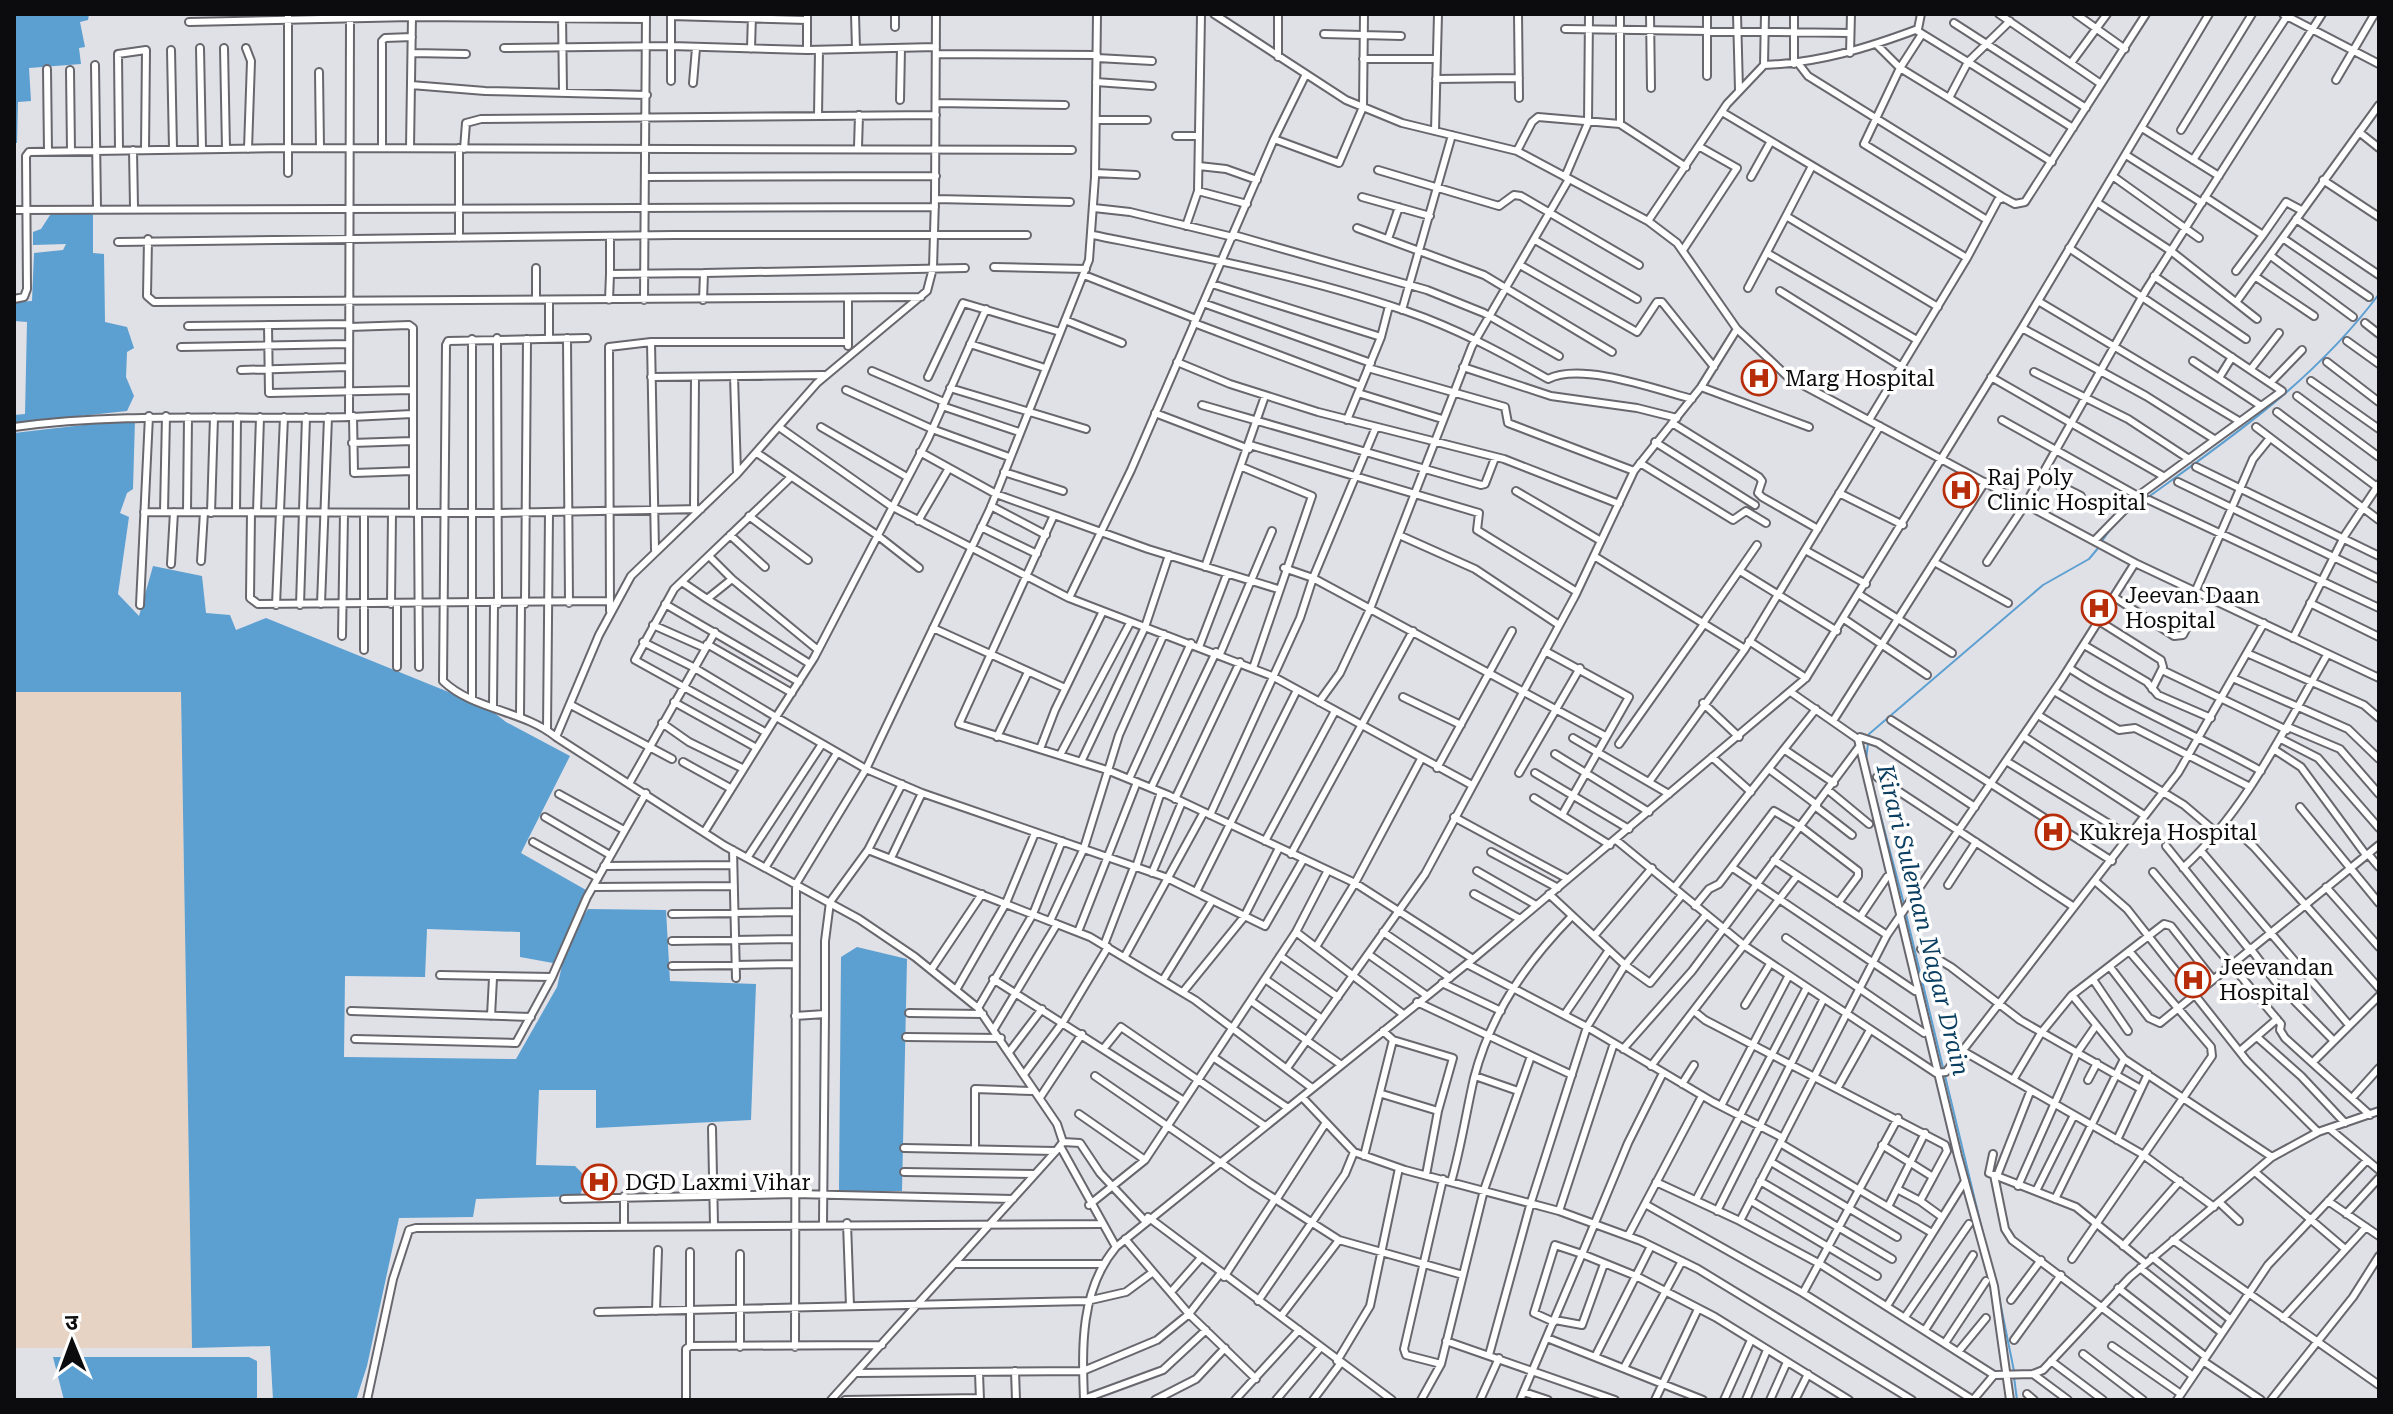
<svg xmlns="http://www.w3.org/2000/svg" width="2393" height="1414" font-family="'Roboto Serif','Noto Sans Devanagari',serif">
	<rect width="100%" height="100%" fill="#e0e0e7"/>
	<path fill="#e6d3c3" d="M14,692H181L192,1348H14Z"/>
	<path fill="#5c9fd1" d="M14,14H89L88,20L80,22L85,47L79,48L81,64L29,68L31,101L18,102L17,143H14Z
		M52,212L93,213V253L104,254L105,322L127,327L134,348L127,352L126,377L134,396L127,411L14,423V415L25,414L27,322L14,321V302L32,301L34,253L63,250L66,244L33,245V232L41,229Z
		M135,419L133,489L127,493L120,513L129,517L118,594L139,616L153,566L202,576L206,613L230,615L236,630L266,618L488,708L506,722L570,756L521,853L586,890L553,963L520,957V932L427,929L425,977L345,976L344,1057L516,1059L557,987L568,940L588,909L666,910L670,981L756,984L751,1120L596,1128V1090H539L536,1165L575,1166L586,1177L580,1196L476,1199L473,1217L399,1218L367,1366L356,1400H273L270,1346L192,1348L181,692H14V433Z
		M857,947L907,959L902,1191H839L841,957Z
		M53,1357H249L257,1361V1400H64Z"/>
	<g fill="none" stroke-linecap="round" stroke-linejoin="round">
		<path stroke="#5c9fd1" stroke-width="2" d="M2125,514C2219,445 2308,389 2379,294
			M2102,541L2112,527
			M1866,761L1869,734L2043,585L2089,559L2099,547
			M1872,783L1904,904
			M1905,910L1986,1246
			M1997,1287L2014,1371
			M2014,1377L2017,1400"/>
		<g stroke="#68676d" stroke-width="10">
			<path id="street" d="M562,14L563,92
				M671,14V46L807,50L936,47
				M807,14V50
				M855,14L856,49
				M1214,14L1346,100L1402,123L1517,151L1648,221L1677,243L1737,329L1788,377L2135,563L2379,678
				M1518,14L1519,98
				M1620,14V124
				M1650,14L1651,88
				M1737,14L1739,90
				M1999,14L2101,84
				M2076,14L2125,49
				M2283,14L2379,64
				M671,16L807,20
				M2010,21L1968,62L2073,128
				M189,22L412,17L646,19
				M1954,23L2086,108
				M895,27V14
				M1565,29L1850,33
				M1916,30L1968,62L1949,98L2052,162
				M1324,34L1401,36
				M1922,34L1900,68L1949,98
				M1877,45L1900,68L1864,144L1987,220
				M200,48L202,149
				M224,48L226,149
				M246,48L251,61L248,149
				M504,48L671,46V81
				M751,49L752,14
				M171,50L173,149
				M412,53L466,54
				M1850,53L1851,14
				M936,54L1097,55
				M1278,57V14
				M1097,58L1152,61
				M1363,59H1436
				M1798,63L1808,76L2004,198
				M2071,63L2107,14
				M1794,64V14
				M95,65L97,208
				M1764,65C1819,63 1867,48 1918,29L1921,14
				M1764,65L1765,14
				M47,69L48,151
				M70,70L71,151
				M319,72L320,148
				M1305,76L1274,139L1131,470L1069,598L1272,676L1470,784
				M1707,76V14
				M1436,79L1519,78
				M2336,80L2374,15
				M1096,82L1152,86
				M693,83L696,48
				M411,85L485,91L647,95
				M900,100L901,48
				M936,103L1065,105
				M1722,112L1967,258L1998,200L2004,198L2015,204L2025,202L2146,14
				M818,116L819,50
				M1096,120H1147
				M2142,128L2219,176
				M2181,130L2252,14
				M1435,131L1438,14
				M2359,132L2379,148
				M1176,136H1199
				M1274,139L1339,163L1363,107L1364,14
				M858,147L859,115
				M382,148V41L385,38L412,37
				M410,148L412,16
				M464,149L466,123L481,119L936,115
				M119,150L118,54L146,50L145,150
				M133,150L134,207
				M1517,151L1532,122L1538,117L1620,124L1686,167
				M2126,155L2202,203
				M2193,160L2287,16
				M1199,166L1226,169L1257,180
				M1812,166L1786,216L1938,307
				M1378,170L1499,206L1514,195L1521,196L1639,265
				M288,173V14
				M1095,173L1136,175
				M645,177L936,176
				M1565,177L1588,123L1589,14
				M1751,177L1771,141
				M2114,177L2199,238
				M2323,180L2379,217
				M1198,191L1247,204
				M1362,197L1430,216
				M2205,197L2263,235L2286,202L2301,210
				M935,199L1070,202
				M2098,203L2171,251L2257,319
				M1094,208L1130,212L1233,237
				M14,210L935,207
				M2296,219L2379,275
				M1648,221L1727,104L1764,65
				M1186,226L1198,191L1201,14
				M1357,228L1484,275L1612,352
				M1093,235C1197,256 1304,276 1406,311C1456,328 1502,353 1548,379C1581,362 1655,389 1692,399
				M1234,235L1427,290L1484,313L1559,356
				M610,236V274
				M459,238V148
				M148,239L147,296L154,302L921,297
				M1388,239L1399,207
				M2284,239L2369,297
				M1535,240L1637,299
				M118,242L674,235H1027
				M2069,248L2282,391L2138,496L2094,541
				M1683,250L1737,168L1700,147
				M1767,253L1917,340
				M2271,256L2353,317
				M1520,265L1637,332L1657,302H1662L1714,367
				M994,267L1086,269
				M536,268V299
				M2236,271L2263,235
				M1084,275L1196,319
				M2154,276L2246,339
				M2256,277L2314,316
				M1212,284L1381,337
				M1748,288L1786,216
				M1780,291L1902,367
				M14,299L24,297L27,289L26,156L29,152L288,148L1072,150
				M549,300V339
				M609,300L610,274L704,273
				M644,300L646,14
				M703,300L704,273L965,268
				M2038,301L2239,421
				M2237,301L2379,105
				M1203,303L1371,363
				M1402,310L1452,135
				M1065,320L1122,343
				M1194,323L1361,386L1358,393L1442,419
				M2365,323L2379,334
				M268,325L269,393L412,390
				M188,326L349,324
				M349,327L409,325L413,328V513
				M2022,328L2146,396L2214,439
				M497,338L498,604
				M567,338L569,603
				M2347,341L2379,364
				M651,342L655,550
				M970,344L1045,368
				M848,346V298
				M181,347L348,344
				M2193,361L2261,406
				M1177,362L1230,384L1318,412L1504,459L1619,504
				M2327,362L2379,402
				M1463,367L1551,396L1637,408L1677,418
				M1368,368L1505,407L1508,423L1634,471
				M2251,369L2279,333
				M241,370L348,367
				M872,371L944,402
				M2034,372L2128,419L2189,459
				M734,376L737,474
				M651,377L824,375
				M928,377L963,303L1060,332
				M1991,377L2163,476
				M2219,378L2232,357
				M2311,381L2379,429
				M2271,382L2302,350
				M1361,386L1381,337L1389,306
				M1701,387L1809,427
				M950,388L1086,429
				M846,390L932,429L1009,457
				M2297,396L2379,457
				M1202,405L1481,485L1485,484L1495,458
				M942,406L1019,432
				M2277,412L2377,487
				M1155,413L1249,449
				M353,416L354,473L412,471
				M352,417L412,414
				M1347,420L1358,393
				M1869,420L1967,258
				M2002,420L2138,496
				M1672,423L1759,477L1762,481L1758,493L1762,497L1818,529
				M14,427C125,412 237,420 349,417L350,20
				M779,427L891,506L1069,598
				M821,427L907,477
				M2256,427L2379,520
				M1655,442L1755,505
				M352,443L412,441
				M1250,445L1479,513L1477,530L1577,592
				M920,452L996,494L1148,549L1278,589
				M757,453L877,535L919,568
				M1640,463L1733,520L1746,511L1766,523
				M1242,467L1312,496L1253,668
				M2196,467L2379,556
				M1004,472L1063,491
				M2041,476L2081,496
				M2178,482L2379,579
				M1516,491L1601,541
				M1839,493L1903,525
				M2149,500L2379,608
				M991,506L1046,535
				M694,509L695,377
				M144,512L499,513L701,509
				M164,512L166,416
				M187,512L188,417
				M236,512L237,417
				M251,512L250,598L258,604L610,601
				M257,512L260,417
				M211,513L214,417
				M418,513L419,667
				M1054,515L959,724L1107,770L1168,795L1355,883L1473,959
				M749,516L808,560
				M918,521L949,468
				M981,527L1037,554
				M730,535L765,567
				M1399,535L1475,569L1559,625
				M1805,550L1866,584
				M709,556L732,579L818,650
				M1594,556L1745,649
				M201,561L204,512
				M1934,562L2008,603
				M1987,562L2025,505L2146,290L2322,14
				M171,564L174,512
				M1205,567L1265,396
				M1284,568L1313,578L1605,736
				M1740,571L1837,631
				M682,582L707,599L732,579
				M2196,590L2253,459L2270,438
				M1860,595L1952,653
				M2114,597L2174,636L2183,635L2193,616
				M707,599L810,664
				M2310,603L2379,637
				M321,604L328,417
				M391,604L392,513
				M397,604V667
				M525,604L527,339
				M665,604L799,682
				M140,605L149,416
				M276,605L284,417
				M300,605L306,417
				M610,611L609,347L651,342H848
				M1844,619L1927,675
				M2099,621L2161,660L2163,667L2152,689
				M1703,623L1757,545
				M653,625L705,648
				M933,628L1065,688
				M342,636L344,513
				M2293,638L2345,535L2379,484
				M1749,641L1806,678
				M643,642L693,667L776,717L814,658L928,439L986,309
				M707,644L792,693
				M2084,645L2147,682L2158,695L2211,718
				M1199,647L1227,574
				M364,650V513
				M1545,651L1629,697L1562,815
				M1220,654L1272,531
				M2249,654L2364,705L2379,718
				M2069,668C2130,708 2197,735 2261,771
				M2162,670L2287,730
				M2235,679L2348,729L2379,759
				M2054,691L2119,730L2135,728L2250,787
				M1792,693L1858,739L1958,1156L1994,1286L2010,1400
				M1403,697L1461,725
				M472,698V339
				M674,702L755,747
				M1319,702L1340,673L1370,609L1472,346L1569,179
				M1703,703L1739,737
				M571,705L672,759
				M493,706L494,604
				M520,715L521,604
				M2038,715L2184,805L2217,833
				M1891,720L2112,861
				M1833,721L1985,482
				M662,723L689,742L742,768
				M2288,727L2340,749L2379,794
				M547,730L549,512
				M765,732L635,660L674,589L791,477
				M2023,736L2144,815
				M556,737C523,710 473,710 443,681L446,345L448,341L587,338
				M997,737L1028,672
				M1860,737L1878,743L1975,807
				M1573,738L1669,794
				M2281,739L2318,758L2379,828
				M1619,744L1704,624
				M1040,749L1055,710L1102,613
				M1785,750L1834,783
				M2275,750L2301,767L2366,855
				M1555,754L1649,812
				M1060,755L1130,623
				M1712,757L1751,792
				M2006,761L2129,836
				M683,762L730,788
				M1081,762L1145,627L1169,555
				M1437,768L1512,631
				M1769,769L1817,805
				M1519,773L1580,668
				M1535,773L1629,829
				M1877,777L2074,907
				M1129,779L1191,643
				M630,782L715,632
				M1649,782L1745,649L1880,426
				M1151,788L1216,652
				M1828,790L1869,824
				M559,794L624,830
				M1534,798L1610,845
				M1175,799L1240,662
				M1816,807L1852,835
				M2300,807L2379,903
				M1210,815L1300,618L1313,578L1376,427
				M545,817L610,855
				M1454,817L1568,879
				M2226,821L2254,847L2379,988
				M705,831L776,717L866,769L990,509L1089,260L1095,177L1097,14
				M1616,840L1745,946L1936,1073L1946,1072L2178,773L2264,623
				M1265,841L1335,711
				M533,842L598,878
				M2166,846L2249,949
				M733,850L736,978
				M868,850L902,784
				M2201,851L2349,1025
				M1491,852L1558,888
				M1291,854L1413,631
				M2368,854L2379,867
				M747,858L822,744
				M891,858L922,793
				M1774,860L1887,935
				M604,866L733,865
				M1136,867L1161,792
				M765,868L837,753
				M1733,868L1915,991
				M2183,868C2247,809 2284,729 2327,655
				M1477,871L1536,905
				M2153,872L2281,1024L2280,1030L2285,1038L2370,1115
				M1152,873L1182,802
				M2095,881L2127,909L2247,1061L2318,1132
				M1948,885L1976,842
				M593,887L734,886
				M2326,887L2379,947
				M1674,888L1816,709
				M1196,892L1297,690
				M1474,894L1520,919
				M1549,894L1625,965L1682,895
				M1695,906L1709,889L1719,884L1774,811L1801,827L1858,871V876L1838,903
				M672,914L796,912
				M1860,917L1887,877
				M1050,921L1084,848L1119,735L1164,634
				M1078,932L1137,782
				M1296,932L1403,1014
				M1383,932L1450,978
				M1594,936L1652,868
				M1786,938L1924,1033
				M672,941L796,939
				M1104,945L1134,867
				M1316,947L1355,883L1421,759
				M2250,948L2275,981L2334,1041
				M1921,949L1951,967L2020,1020L2141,1089
				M1368,954L1426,995
				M1125,956L1204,812
				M1280,956L1338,997
				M1467,964L1587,1027L1713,1102L1783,1138
				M672,966L795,964
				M2110,967L2149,1018L2160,1023L2379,845
				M931,970L982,894
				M440,975L552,977
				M993,979L1184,1101
				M1265,979L1322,1019
				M1163,980L1212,901
				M2094,981L2128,1031
				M1442,983L1501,1011
				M956,990L1006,903L1035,833
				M1183,992L1244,917L1279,848
				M2072,995L2124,1059L2272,1157
				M1251,1001L1340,1064
				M1417,1002L1572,1075
				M1745,1005L1770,964
				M978,1008L1033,914L1062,841
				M351,1011L531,1017
				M1694,1011L1705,1020L1945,1145L1947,1151L1933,1177
				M909,1013L983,1014
				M1565,1014L1609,950
				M491,1016L493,978
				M795,1016L825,1014V941L830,902L868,850L1090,937L1195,1000L1312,1088
				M994,1029L1057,924
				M906,1037L1001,1038
				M2257,1037L2301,1076L2345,1123
				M355,1039L516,1043L552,977L587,897L646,793
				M1393,1040L1453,1058L1438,1111L1426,1175
				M1104,1048L1121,1027L1265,1126
				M1623,1049L1692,971L1859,747
				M1010,1051L1042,1009
				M1963,1051L2142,1154L2214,1207
				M2240,1051L2277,1019
				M1213,1057L1288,1108
				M2313,1062L2379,996
				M1651,1066L1797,876
				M1287,1068L1425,874L1575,596L1634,471L1701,387L1737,329
				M1025,1073L1063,1022L1108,947
				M1095,1076L1250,1183L1339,1240L1463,1275
				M1475,1076L1518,1091
				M2013,1080L2041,1033L2072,995L2164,924L2171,926L2212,978
				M2088,1080L2097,1063
				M1682,1084L1694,1065
				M1838,1087L1870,1030
				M1382,1094L1438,1111
				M1041,1096L1082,1034
				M1302,1097L1354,1152L1405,1170L1559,1211L1641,1241L1698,1269L1912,1400
				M2352,1098L2379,1068
				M1721,1106L1788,977
				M1079,1114L1145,1160
				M712,1128L714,1225
				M2330,1129L2379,1170
				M2117,1140L2148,1074
				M1063,1142L1080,1143L1100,1173L1145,1221
				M1780,1143L1932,1233
				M1882,1145L1933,1177L1920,1201L1942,1217
				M1060,1146L1116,1247
				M904,1148L1056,1151
				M975,1149V1089L1032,1091
				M1993,1154L1989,1173L2076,1207L2145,1263
				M1364,1156L1393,1040L1383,1031
				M1771,1162L1897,1237
				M904,1172L1035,1174
				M2255,1172L2344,1248
				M1994,1175L2005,1229L2012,1240L2193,1376
				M1997,1176L2030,1092
				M1760,1181L1892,1259
				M1451,1182C1461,1148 1466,1113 1474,1078C1491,1013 1526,963 1572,916
				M1656,1182L1740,1221
				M2018,1186L2077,1053L2095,1027
				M1897,1189L1920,1201
				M2036,1191L2073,1117
				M564,1199L795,1194L1013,1199
				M2055,1199L2124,1059
				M1276,1200L1325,1124
				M1696,1200L1806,989
				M1751,1201L1877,1276
				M2328,1201L2379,1236
				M2220,1203L2239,1221
				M1645,1204L1803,1293L1973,1400
				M1089,1205L1145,1160L1296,932L1327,872
				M1888,1207L1925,1133
				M1559,1211L1614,1043
				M1717,1211L1823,1000
				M2346,1214L2379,1178
				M1148,1217L1392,1400
				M823,1223L825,1014
				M847,1223L850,1306
				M624,1226V1196
				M1628,1236L1702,1096
				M1125,1239L1153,1272
				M2173,1240L2379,1385
				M2123,1246L2180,1181
				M2152,1257L2231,1320
				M2072,1259L2212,1056L2211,1047L2129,951
				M954,1264H1102
				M2140,1268L2222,1333
				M1224,1277L1275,1199
				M2118,1288L2205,1356
				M1171,1292L1200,1259
				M1803,1293L1898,1118
				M2011,1300L2041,1260
				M1258,1301L1345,1174L1354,1152
				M1887,1306L1965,1181
				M656,1311L658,1250
				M598,1312L1087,1301L1126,1292L1153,1272L1189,1314L1256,1379
				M1281,1316L1339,1240
				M1905,1317L1969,1224
				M2283,1318L2366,1227
				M1555,1320L1582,1325L1604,1264
				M1554,1322L1534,1313L1555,1245L1582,1254L1628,1143L1663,1073
				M1925,1330L1973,1255
				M1547,1338L1703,1400
				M2014,1340L2061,1275
				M1446,1341L1615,1400
				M1945,1343L1986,1281
				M690,1346L882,1345
				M2112,1346L2181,1394
				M740,1347V1254
				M795,1347L796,884L866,769L922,793L1165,877L1265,926L1303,860
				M1958,1352L1986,1318
				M2083,1354L2143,1400
				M1489,1355L1531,1202L1587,1027L1625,965L1650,983L1706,915
				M1596,1355L1651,1246
				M1337,1361L1370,1306L1399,1168
				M2051,1361L2103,1400
				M2203,1361L2261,1400
				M1441,1364L1406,1355L1404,1349L1443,1179
				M1625,1366L1682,1261
				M1015,1371L1016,1400
				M856,1373L1083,1371L1157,1340L1189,1314L1220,1274
				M979,1373L980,1400
				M2033,1374L2068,1400
				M1994,1375L1820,1264L1740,1221L1887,935L2062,679L2135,563
				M1524,1392L1548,1400
				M2027,1394L2034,1400
				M1084,1399L1163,1370L1206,1330
				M367,1400L393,1279L409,1230L416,1228L1100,1224
				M686,1400V1349L690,1346V1252
				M831,1400L1056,1151L1063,1142L1057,1124L978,1008L915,957L859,919L725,846L556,737L599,635L631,576L737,474L817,383L927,291L933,268L935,199L936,14
				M845,1400L980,1398
				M1084,1400C1082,1347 1080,1290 1116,1247L1473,959L1806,678L2022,328L2209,14
				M1155,1400L1196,1379L1225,1348
				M1235,1400L1299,1330
				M1276,1400L1320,1348
				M1313,1400L1340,1364
				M1421,1400L1441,1364L1484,1190L1531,1056
				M1480,1400L1499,1358
				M1520,1400L1582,1254L1636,1276L1715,1317L1849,1400
				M1655,1400L1698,1309
				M1724,1400L1751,1340
				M1746,1400L1767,1350
				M1770,1400L1787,1362
				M1795,1400L1808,1374
				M1973,1400L1994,1375L2033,1374L2043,1370L2130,1277L2272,1157L2318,1132L2379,1111
				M2177,1400L2268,1265L2367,1160
				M2271,1400L2353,1297L2379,1256"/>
		</g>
		<use href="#street" stroke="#fff" stroke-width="6"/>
	</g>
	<defs>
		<g id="hospital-ring" transform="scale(1.8)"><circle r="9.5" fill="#fff" stroke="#b72d09" stroke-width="1.5"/><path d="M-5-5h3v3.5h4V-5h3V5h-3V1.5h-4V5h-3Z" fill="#b72d09"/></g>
	</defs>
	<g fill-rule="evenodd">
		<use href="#hospital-ring" x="1759" y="378"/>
		<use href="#hospital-ring" x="1961" y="490"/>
		<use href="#hospital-ring" x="2099" y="608"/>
		<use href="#hospital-ring" x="2053" y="832"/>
		<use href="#hospital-ring" x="2193" y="980"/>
		<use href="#hospital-ring" x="599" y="1182"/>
	</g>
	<g text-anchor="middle" stroke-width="7" stroke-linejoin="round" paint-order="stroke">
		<g font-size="22" fill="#0c0c0e" stroke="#fff" text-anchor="start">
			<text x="1785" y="386">Marg Hospital</text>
			<text x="1987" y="485">Raj Poly<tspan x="1987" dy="25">Clinic Hospital</tspan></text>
			<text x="2125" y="603">Jeevan Daan<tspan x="2125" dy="25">Hospital</tspan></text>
			<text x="2079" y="840">Kukreja Hospital</text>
			<text x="2219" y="975">Jeevandan<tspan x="2219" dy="25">Hospital</tspan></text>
			<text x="625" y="1190">DGD Laxmi Vihar</text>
		</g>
		<g font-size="24" font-style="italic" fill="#0a3f61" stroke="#fff">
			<text transform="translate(1923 920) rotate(76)" y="8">Kirari Suleman Nagar Drain</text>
		</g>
	</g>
	<rect width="2393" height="1414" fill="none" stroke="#0c0c0e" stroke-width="32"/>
	<g transform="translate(72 1342) rotate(359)" stroke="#ffffff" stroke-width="6" paint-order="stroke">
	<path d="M0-6L14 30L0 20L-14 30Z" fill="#0c0c0e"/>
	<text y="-12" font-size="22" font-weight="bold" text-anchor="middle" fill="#0c0c0e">उ</text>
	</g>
</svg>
